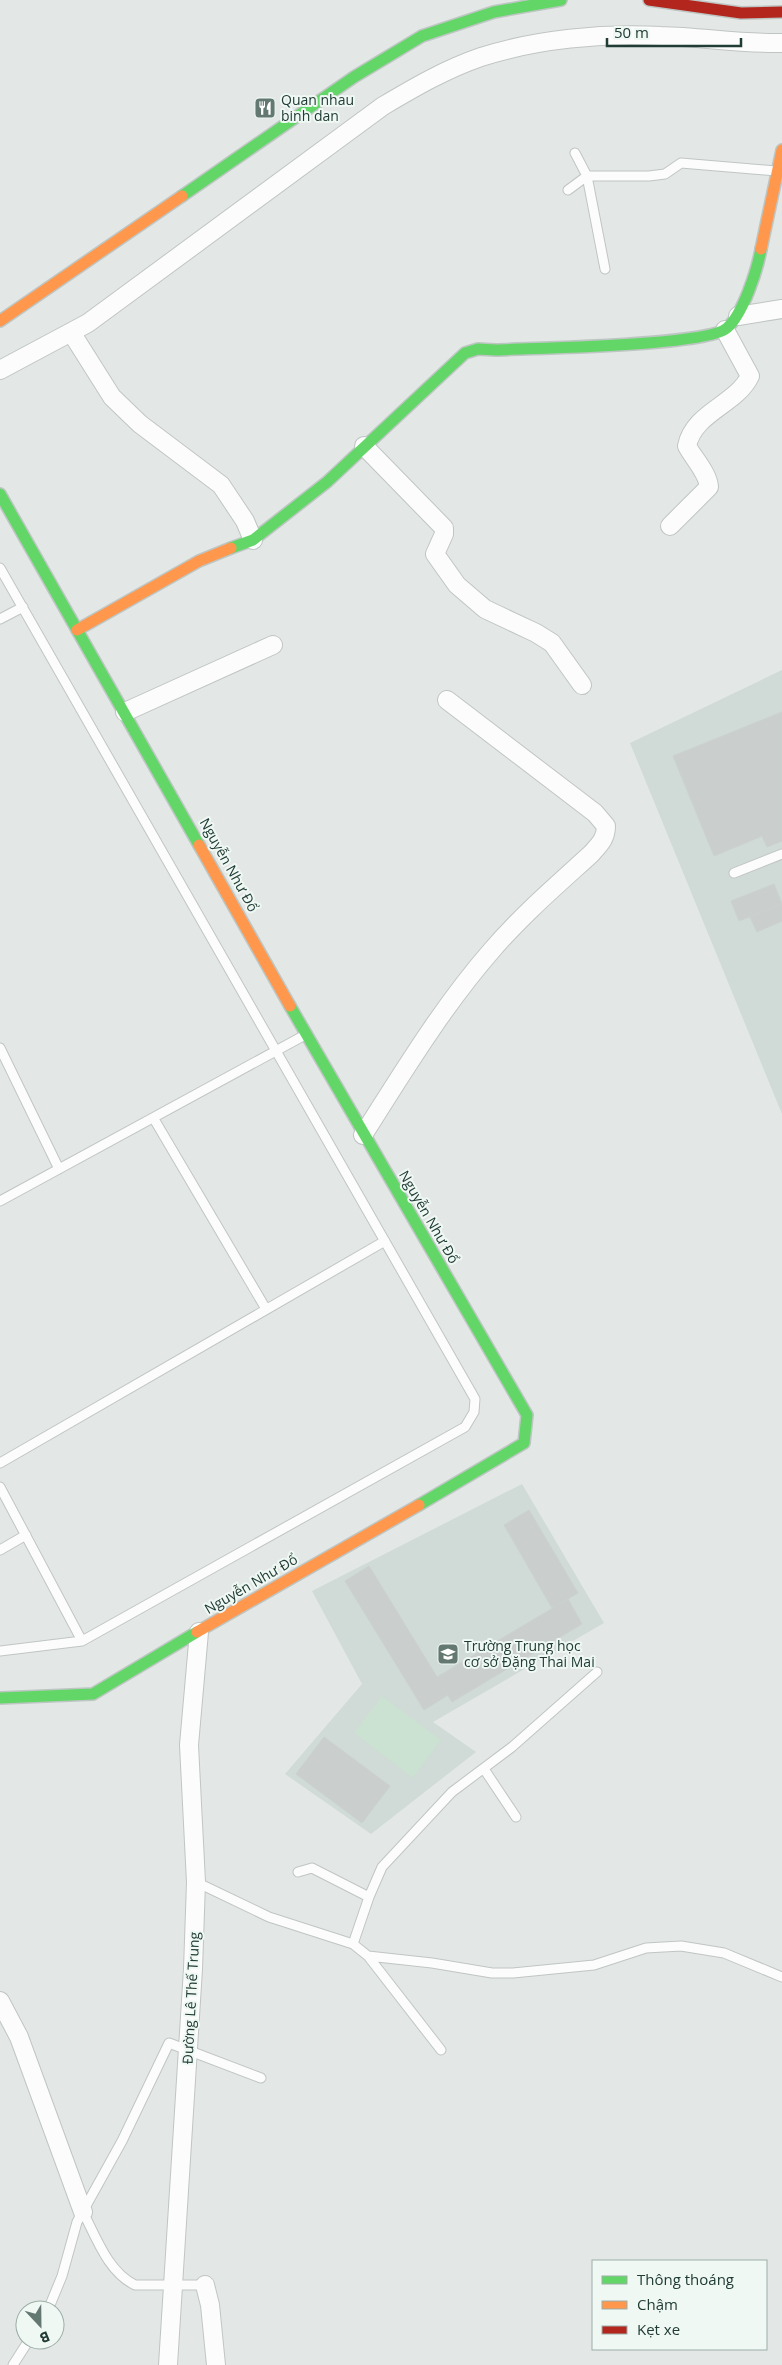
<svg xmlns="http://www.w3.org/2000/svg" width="782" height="2365" font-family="'Open Sans',sans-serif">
	<rect width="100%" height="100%" fill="#e3e8e6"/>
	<path fill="#d0dad6" d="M782,670V1114L630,743Z
		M522,1484L604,1623L433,1722L476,1752L371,1834L285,1774L362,1684L312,1591Z"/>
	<path fill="#cbe2d2" d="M382,1696L441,1740L413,1778L354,1733Z"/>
	<path fill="#cacfcd" stroke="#cbd1cf" d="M782,712V841L767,847L762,836L714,856L673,756Z
		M774,884L782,904L739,921L731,901Z
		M782,904V921L757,932L750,917Z
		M529,1510L578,1593L552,1608L504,1525Z
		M369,1566L448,1695L424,1710L345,1581Z
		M568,1599L582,1624L452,1702L437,1677Z
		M324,1737L390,1786L362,1823L296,1774Z"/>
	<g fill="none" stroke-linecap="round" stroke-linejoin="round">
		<g stroke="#c0c5c3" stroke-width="11">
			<path id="lane" d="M575,153L587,176L605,269
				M568,190L587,176H649L665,174L681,163L776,171
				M0,568L475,1399L474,1412L465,1427L82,1641L0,1651
				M0,619L23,607
				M734,873L782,854
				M0,1048L59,1169
				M154,1119L266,1309
				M0,1201L305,1035
				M0,1463L385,1241
				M0,1487L82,1641
				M0,1550L26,1535
				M484,1769L516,1817
				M298,1872L312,1868L369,1897
				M196,1882L269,1917L353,1944L369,1897L382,1867L452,1792L512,1747L597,1672
				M353,1944L368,1956L441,2050
				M368,1956L432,1963L492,1973H513L594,1965L646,1948L681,1946L724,1953L782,1977
				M83,2212C96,2237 108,2272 135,2285H205
				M48,2310L62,2276L77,2222L122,2141L169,2043L261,2078
				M13,2365L29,2340"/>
		</g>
		<g stroke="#c0c5c3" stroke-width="20">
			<path id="street" d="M738,316L782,309
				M71,332L112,397L140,424L221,485L245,521L253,540
				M0,370L88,323L383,106C415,87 446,69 481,57C537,39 602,33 661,36C702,37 741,44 782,43
				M364,446L444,528V534L435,554L457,585L485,609L536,633L552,643L582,685
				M670,526L709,487C708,473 694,459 687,446C694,412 736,405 750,376L725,330
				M125,712L273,645
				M363,1135C403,1072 443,1006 492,950C522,915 557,885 591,854C599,845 606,839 606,826L595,813L447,700
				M0,2001L19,2037L83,2212
				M205,2285L210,2305L216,2365
				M168,2365L193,1969L196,1882L189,1745L199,1632"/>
		</g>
		<g stroke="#bec6c3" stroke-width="14">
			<path id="fast" d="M182,196L354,77L422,36L494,12L561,0
				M0,494L199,845
				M231,548L253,540L327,482L465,353L478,349L496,350C533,348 707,346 727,328C743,314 757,271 761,249
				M290,1006L527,1415L524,1443L419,1505
				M0,1698L93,1694L197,1632"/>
		</g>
		<g stroke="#bec6c3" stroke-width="14">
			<path id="slow" d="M761,249L782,150
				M0,321L182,196
				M77,630L199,561L231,548
				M199,845L290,1006
				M197,1632L419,1505"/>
		</g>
		<g stroke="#bec6c3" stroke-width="14">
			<path id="jam" d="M649,0L741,13L782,12"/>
		</g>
		<use href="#lane" stroke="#fbfcfb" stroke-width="9"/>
		<use href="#street" stroke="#fbfcfb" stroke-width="18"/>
		<use href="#fast" stroke="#63d668" stroke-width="11"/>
		<use href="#slow" stroke="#ff974d" stroke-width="11"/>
		<use href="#jam" stroke="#b3261e" stroke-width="11"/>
	</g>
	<defs>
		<g id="restaurant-square" transform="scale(1.125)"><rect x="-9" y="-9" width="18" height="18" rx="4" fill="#647872" stroke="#f0f8f4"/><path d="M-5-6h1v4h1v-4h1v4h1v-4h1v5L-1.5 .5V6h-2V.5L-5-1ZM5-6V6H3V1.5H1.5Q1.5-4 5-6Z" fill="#fff"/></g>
		<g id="school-square" transform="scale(1.125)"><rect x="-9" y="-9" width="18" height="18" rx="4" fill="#647872" stroke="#f0f8f4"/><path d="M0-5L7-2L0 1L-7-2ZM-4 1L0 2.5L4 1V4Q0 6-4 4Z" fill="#fff"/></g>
	</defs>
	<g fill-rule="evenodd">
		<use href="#restaurant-square" x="265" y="108"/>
		<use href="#school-square" x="448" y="1654"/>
	</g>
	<g text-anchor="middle" stroke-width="4" stroke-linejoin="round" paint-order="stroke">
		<g font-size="14" fill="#203c34" stroke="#f0f8f4" text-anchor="start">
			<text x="281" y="105">Quan nhau<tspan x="281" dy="16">binh dan</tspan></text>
			<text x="464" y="1651">Trường Trung học<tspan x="464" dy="16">cơ sở Đặng Thai Mai</tspan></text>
		</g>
		<g font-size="14" fill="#203c34" stroke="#f0f8f4">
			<text transform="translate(229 865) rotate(61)" y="5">Nguyễn Như Đổ</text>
			<text transform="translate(429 1217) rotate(60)" y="5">Nguyễn Như Đổ</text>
			<text transform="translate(251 1584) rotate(-30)" y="5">Nguyễn Như Đổ</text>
			<text transform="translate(191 1998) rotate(-87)" y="5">Đường Lê Thế Trung</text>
		</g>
	</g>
	<rect x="592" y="2260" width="175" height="90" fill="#f0f8f4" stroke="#9dada7"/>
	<rect x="602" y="2276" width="25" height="8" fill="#63d668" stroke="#9dada7"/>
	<text x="637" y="2285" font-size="15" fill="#203c34">Thông thoáng</text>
	<rect x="602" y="2301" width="25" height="8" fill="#ff974d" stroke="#9dada7"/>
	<text x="637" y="2310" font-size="15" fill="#203c34">Chậm</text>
	<rect x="602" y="2326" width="25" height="8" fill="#b3261e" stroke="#9dada7"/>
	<text x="637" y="2335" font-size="15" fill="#203c34">Kẹt xe</text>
	<g transform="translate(40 2325) rotate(158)"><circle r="24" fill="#f0f8f4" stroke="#9dada7"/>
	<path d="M0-4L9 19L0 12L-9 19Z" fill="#647872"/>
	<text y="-8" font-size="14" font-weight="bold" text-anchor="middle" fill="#203c34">B</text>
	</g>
	<path d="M607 38v8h134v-8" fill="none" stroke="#203c34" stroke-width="2.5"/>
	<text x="614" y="38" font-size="15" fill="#203c34" stroke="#f0f8f4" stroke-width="4" paint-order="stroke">50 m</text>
</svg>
